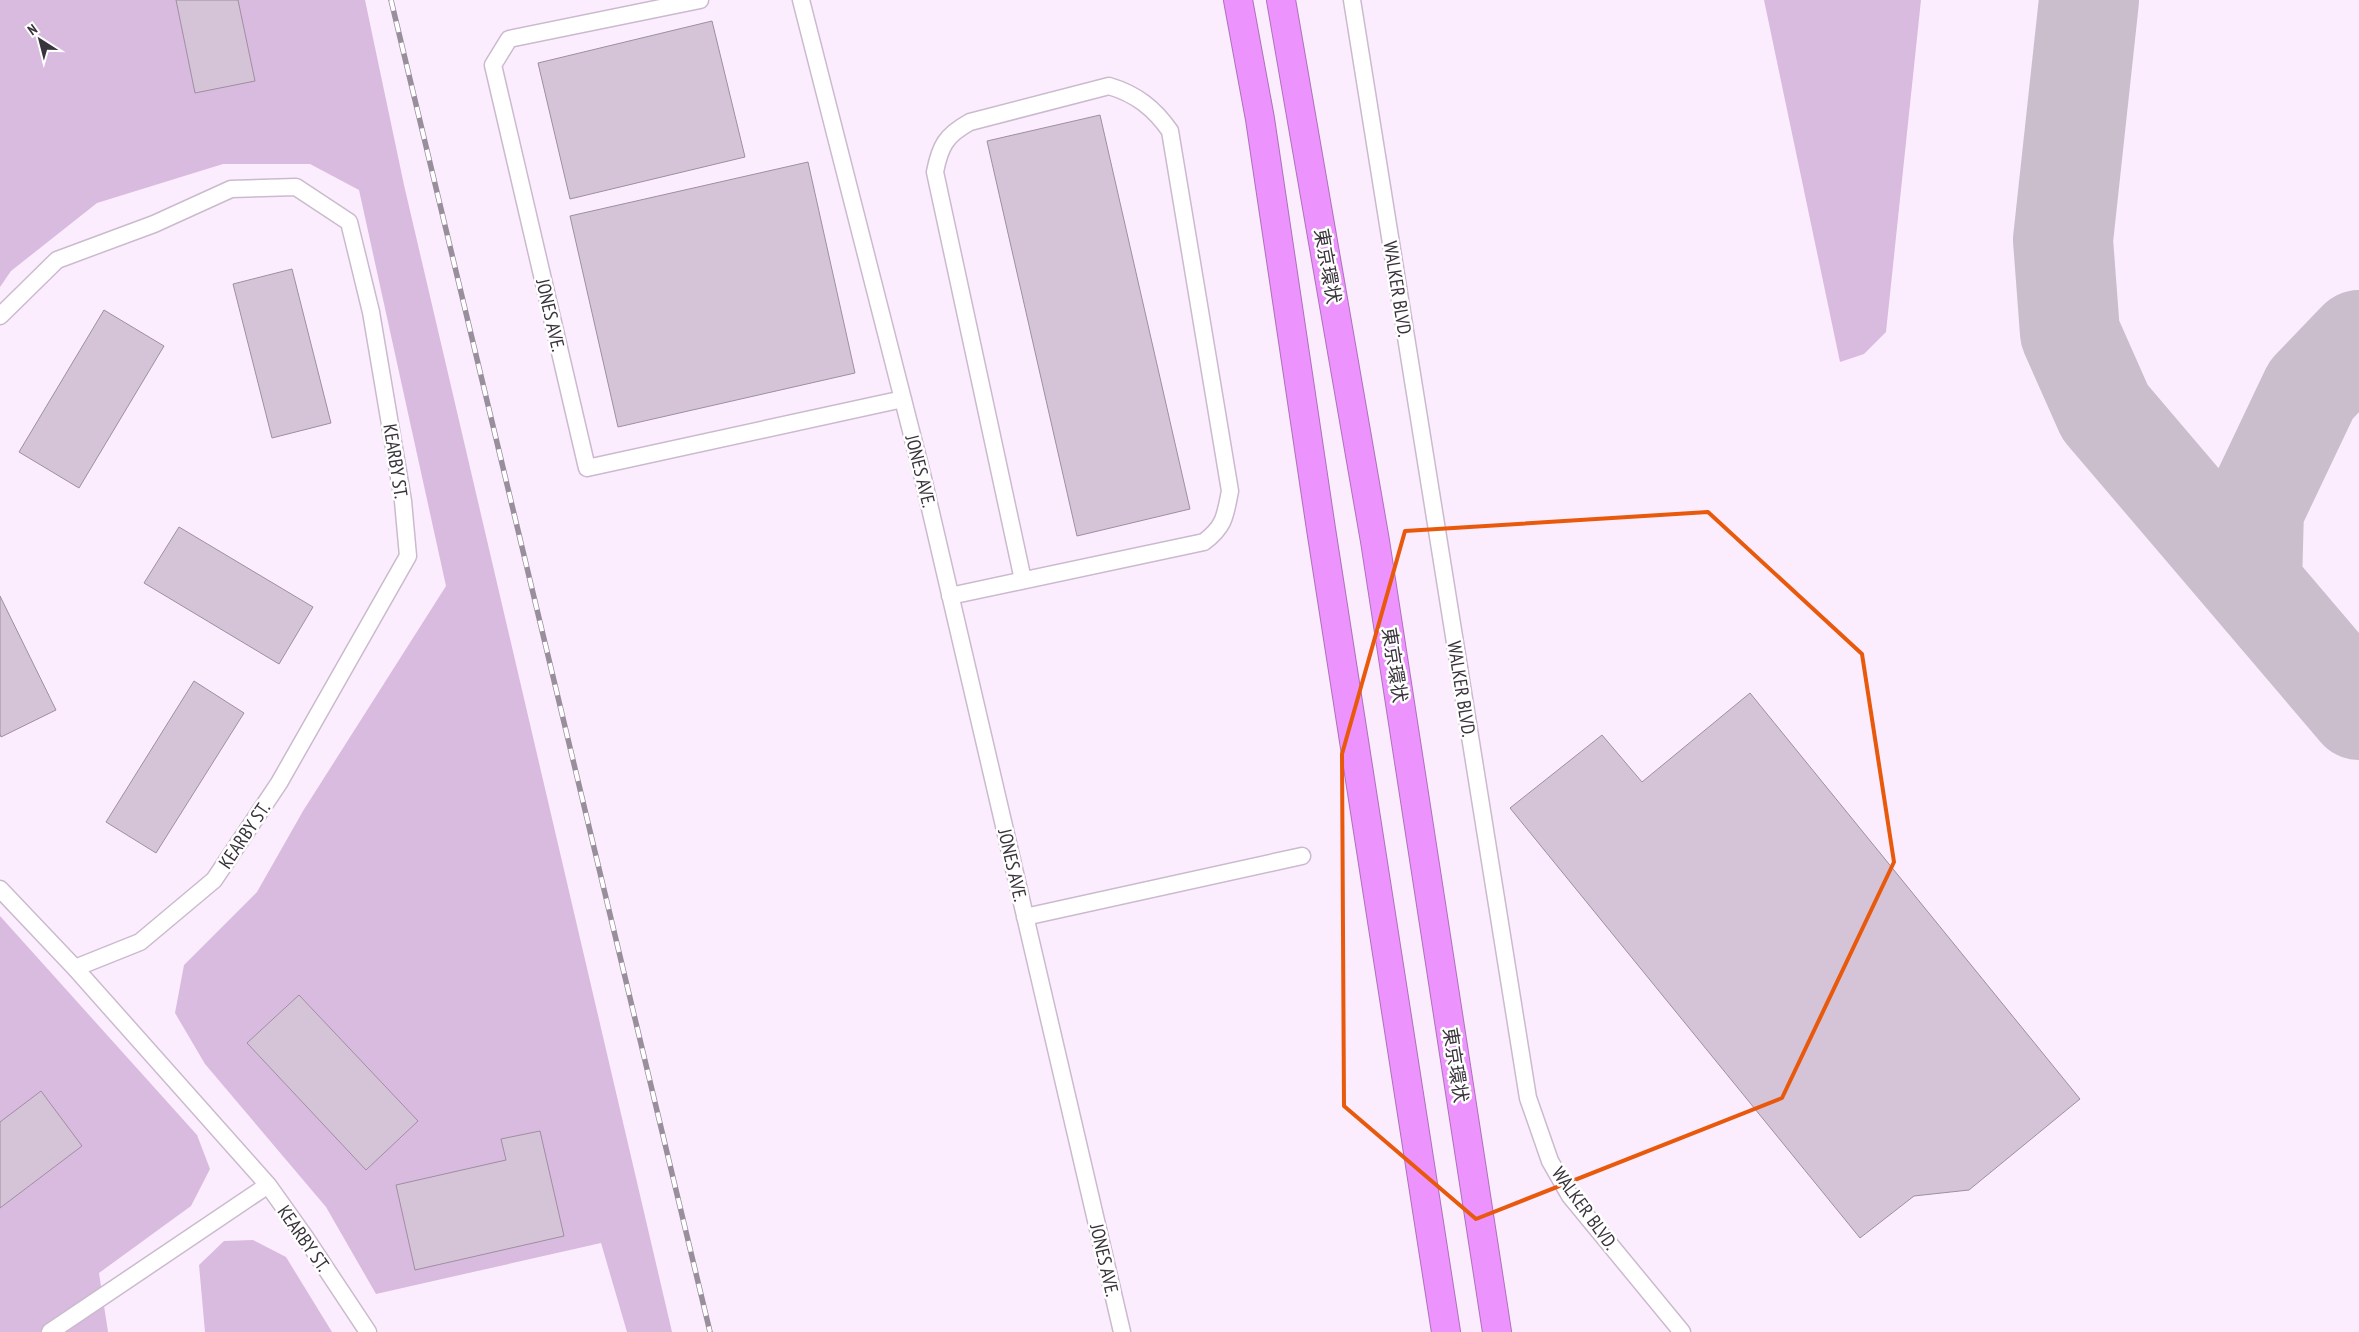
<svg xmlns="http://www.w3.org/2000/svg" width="2359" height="1332" font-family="'PT Sans Narrow','Noto Sans JP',sans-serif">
	<rect width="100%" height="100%" fill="#fbedfe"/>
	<path fill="#d9bbdf" d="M0,0H365L404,185L672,1332H627L601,1243L376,1294L326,1207L205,1064L175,1013L184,965L257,892L303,811L446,586L359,190L310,164H223L97,203L11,271L0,287Z
		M1764,0H1921L1886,332L1864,354L1840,362Z
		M0,916L197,1135L210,1169L191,1206L99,1273L108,1332H0Z
		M253,1240L286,1257L332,1332H205L199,1265L224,1241Z"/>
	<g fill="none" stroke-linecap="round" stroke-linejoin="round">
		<path stroke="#cabecd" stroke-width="100" d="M2089,0L2063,240L2070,333L2105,412L2359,710
			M2252,584L2254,510L2311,390L2359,340"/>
	</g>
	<path fill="#d5c4d8" stroke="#9f8ea2" d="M176,0H238L255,81L195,93Z
		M712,21L745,157L570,199L538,63Z
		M1100,115L1190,509L1077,536L987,141Z
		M808,162L855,373L618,427L570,216Z
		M292,269L331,423L272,438L233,284Z
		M104,310L164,346L79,488L19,452Z
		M179,527L313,607L279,664L144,583Z
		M0,596L56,710L1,737L0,734Z
		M194,681L244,713L156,853L106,822Z
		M1750,693L2080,1099L1969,1190L1914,1196L1860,1238L1510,808L1602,735L1642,782Z
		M299,995L418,1121L366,1170L247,1043Z
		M41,1091L82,1146L0,1208V1122Z
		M540,1131L564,1236L415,1270L396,1185L506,1160L501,1139Z"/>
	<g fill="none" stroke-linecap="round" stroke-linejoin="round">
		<g stroke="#cbbace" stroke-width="19">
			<path id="lane" d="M700,0L509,39L493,65L587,468L903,399
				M801,0L922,474L1122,1332
				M1352,0L1528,1098L1550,1161L1570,1196L1682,1332
				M0,316L57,260L154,224L231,189L296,187L349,222L371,312L403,501L408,556L279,783L214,880L140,942L75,968
				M950,596L1204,542C1225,526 1225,516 1230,491L1170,131C1154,108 1136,94 1109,86L970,122C946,135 940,146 935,172L1023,580
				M0,889L75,968L268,1185L305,1237L368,1332
				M1025,917L1302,856
				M50,1332L268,1185"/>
		</g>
		<g stroke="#ad71b9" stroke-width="30">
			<path id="highway" d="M1238,0L1260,119L1321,529L1446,1332
				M1281,0L1375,541L1497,1332"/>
		</g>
		<use href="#lane" stroke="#fff" stroke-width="16"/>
		<use href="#highway" stroke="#ec93fd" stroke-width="28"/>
		<g stroke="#998f9c" stroke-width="5.5">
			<path id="rail" d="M391,0L710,1332"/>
		</g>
		<use href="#rail" stroke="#fff" stroke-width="4" stroke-dasharray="11" stroke-linecap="butt"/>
	</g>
	<path fill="none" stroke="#e8590c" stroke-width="4" stroke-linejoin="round" d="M1708,512L1862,654L1894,862L1782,1098L1476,1219L1344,1106L1342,754L1405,531Z"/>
	<g text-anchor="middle" stroke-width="5" stroke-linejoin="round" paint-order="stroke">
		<g font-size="19" fill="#39333b" stroke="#fff">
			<text transform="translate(1328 266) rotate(80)" y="7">東京環状</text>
			<text transform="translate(1398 289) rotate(81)" y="7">WALKER BLVD.</text>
			<text transform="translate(551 315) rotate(77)" y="7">JONES AVE.</text>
			<text transform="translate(396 461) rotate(81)" y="7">KEARBY ST.</text>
			<text transform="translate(921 471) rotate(76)" y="7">JONES AVE.</text>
			<text transform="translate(1395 665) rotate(81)" y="7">東京環状</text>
			<text transform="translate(1462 689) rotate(81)" y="7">WALKER BLVD.</text>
			<text transform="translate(244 835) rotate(-56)" y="7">KEARBY ST.</text>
			<text transform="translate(1013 865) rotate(77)" y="7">JONES AVE.</text>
			<text transform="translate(1456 1065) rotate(81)" y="7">東京環状</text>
			<text transform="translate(1585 1208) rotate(54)" y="7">WALKER BLVD.</text>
			<text transform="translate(304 1238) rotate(55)" y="7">KEARBY ST.</text>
			<text transform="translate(1105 1260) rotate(77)" y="7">JONES AVE.</text>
		</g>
	</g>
	<g transform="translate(40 40) rotate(324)" stroke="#ffffff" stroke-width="4" paint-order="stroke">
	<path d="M0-4L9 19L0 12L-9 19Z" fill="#39333b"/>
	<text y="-8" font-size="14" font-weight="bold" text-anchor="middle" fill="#39333b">N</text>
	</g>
</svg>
